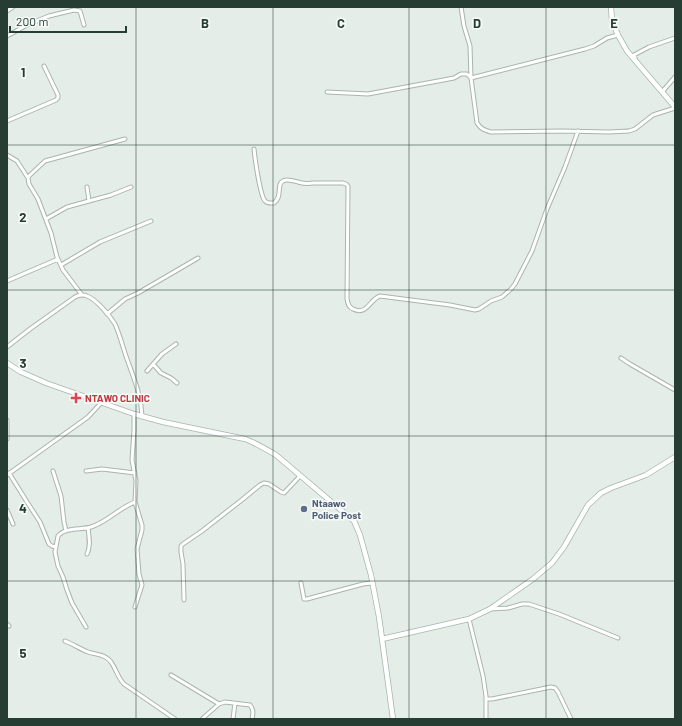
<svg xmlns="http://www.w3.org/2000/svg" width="682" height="726" font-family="Barlow,sans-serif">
	<rect width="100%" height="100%" fill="#e5ede8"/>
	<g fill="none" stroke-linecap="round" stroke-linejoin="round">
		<g stroke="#a8b5ae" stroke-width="5">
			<path id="street" d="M461,7L464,26L470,46L471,78L477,123C481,129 484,130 491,132L562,131L609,132L629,131L635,129L653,115L675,108
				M7,11L13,7
				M7,36L27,25L49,16L74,10L80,11L84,25
				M635,58L634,55L649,47L675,38
				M327,92L368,94L438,81L454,78L461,74H467L471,78L585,49L594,46L607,38L618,35
				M662,92L675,77
				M7,121L56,100L58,98V95L44,66
				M254,149C255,159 260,195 265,201C268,204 271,203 274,203C283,197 276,184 283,181C288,178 296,182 302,183C306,184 310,183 314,183C324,183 333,183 343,183L346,184L348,186L347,299C348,303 348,307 353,309C367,316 370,299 380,296L450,305L475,310L479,309L491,301L502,297L511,289L515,284L532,251L547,209L565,167L578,131
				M7,155L17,161L28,178
				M87,187L89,201
				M46,219L67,207L111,195L131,187
				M61,265L100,242L151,221
				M7,281L58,259
				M82,295L63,270L57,257L51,233L38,199L29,184L28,178L29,176L45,161L125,139
				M107,314L125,299L138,293L198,258
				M7,347L30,329L75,297C79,295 82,294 87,296C96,299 110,316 115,324C120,335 123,348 127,359C134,379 141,394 142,416
				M621,358L630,364L675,390
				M153,364L161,373L171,378L177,383
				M147,371L162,354L176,344
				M134,414V430L132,460L136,481L135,502L142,525V530L137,549L139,574L142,585L135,607
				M7,439V420
				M53,471L61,496L64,522L66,531
				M86,471L102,469L135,473
				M9,473L27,502L40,522L49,544L52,546L56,547
				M7,475L88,417L101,403
				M7,510L13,524
				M87,554C91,546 89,537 88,528
				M301,583L304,599H307L363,584L372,583
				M184,600L183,564L181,552V546L183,544L202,531L243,499L260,485L264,483L269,484L281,492L284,493L300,476
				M490,609L508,608L522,604H529L559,614L618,638
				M469,619L483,676L486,696V719
				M7,624L9,626
				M86,627L72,603L67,590L63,577L58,566L55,552L58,536C65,527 81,530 91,527C107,522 119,508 135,502
				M65,641C73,644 80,649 88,652C97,655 105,654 111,662C116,669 118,678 124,684L175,719
				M171,675L219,704
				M486,699H492L551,687L555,688L558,692L571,719
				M202,719L219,704L225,702L250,705C254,710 253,713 252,719
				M233,719L235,703"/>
		</g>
		<g stroke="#a4b7af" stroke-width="6">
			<path id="secondary" d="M611,7L612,21L618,35L627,51L675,107
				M7,363L21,372L46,383L134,414L163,422L245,439C256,443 266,449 276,455L354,521L360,535L371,575L379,617L393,719
				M382,639L469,619L490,609L533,579L552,563L564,547L588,505L601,493L611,488L646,475L675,457"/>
		</g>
		<use href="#street" stroke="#fff" stroke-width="3"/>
		<use href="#secondary" stroke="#fff" stroke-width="4.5"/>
	</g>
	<path fill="none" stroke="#263d34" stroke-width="1" stroke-opacity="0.55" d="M136,7V719M273,7V719M409,7V719M546,7V719M7,145H675M7,290H675M7,436H675M7,581H675"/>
	<path fill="#e0444e" stroke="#f5f9f7" stroke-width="1.5" d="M74 392h4v4h4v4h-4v4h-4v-4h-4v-4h4z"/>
	<circle fill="#5c6f8a" stroke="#f5f9f7" stroke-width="1.5" cx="304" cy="509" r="4"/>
	<g text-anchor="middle" stroke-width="3.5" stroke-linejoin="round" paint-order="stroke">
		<g font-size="10" font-weight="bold" fill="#be3a42" stroke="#f5f9f7" text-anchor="start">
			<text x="85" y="402">NTAWO CLINIC</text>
		</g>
		<g font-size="10" font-weight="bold" fill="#4e5e75" stroke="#f5f9f7" text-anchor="start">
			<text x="312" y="507">Ntaawo<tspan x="312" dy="12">Police Post</tspan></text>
		</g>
	</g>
	<g font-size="13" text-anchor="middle" font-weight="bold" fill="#263d34" stroke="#f5f9f7" stroke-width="3.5" stroke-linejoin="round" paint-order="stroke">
		<text x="205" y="28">B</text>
		<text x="341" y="28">C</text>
		<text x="477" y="28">D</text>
		<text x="614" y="28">E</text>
		<text x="23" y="77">1</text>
		<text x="23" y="222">2</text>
		<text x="23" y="368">3</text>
		<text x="23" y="513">4</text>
		<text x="23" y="658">5</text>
	</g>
	<rect width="682" height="726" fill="none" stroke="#263d34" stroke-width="16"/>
	<path d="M10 26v6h116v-6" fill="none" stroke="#263d34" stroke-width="2"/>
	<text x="16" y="26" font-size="12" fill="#263d34" stroke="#f5f9f7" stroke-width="3" paint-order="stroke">200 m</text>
</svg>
